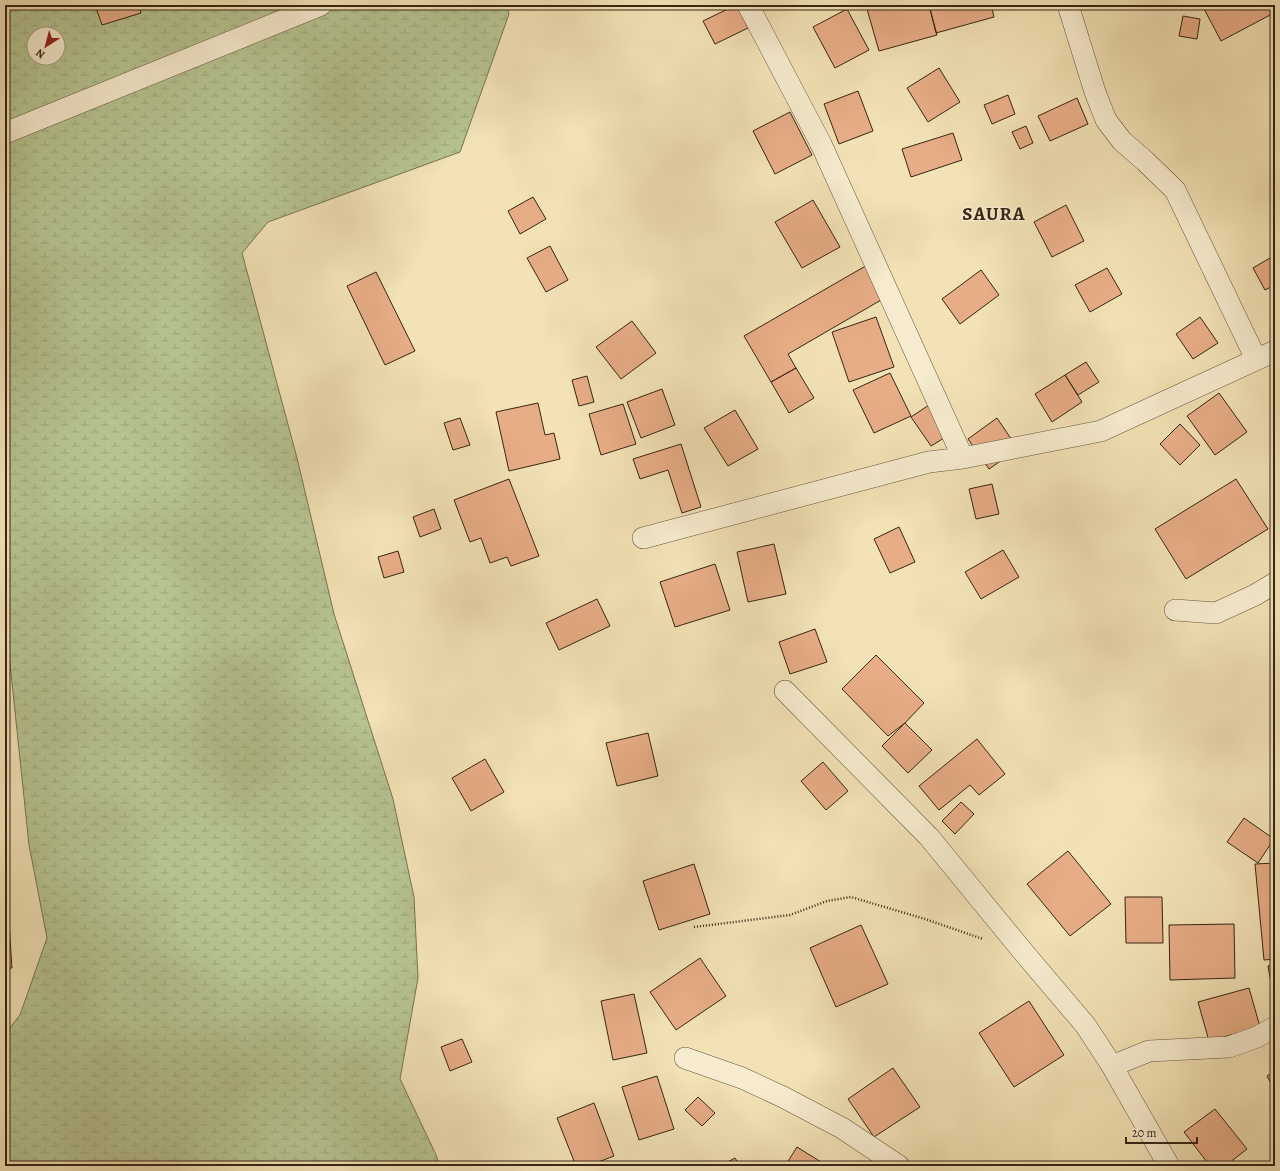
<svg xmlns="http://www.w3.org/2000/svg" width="1280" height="1171" font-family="Alegreya,serif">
	<defs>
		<pattern id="wetland-marsh" width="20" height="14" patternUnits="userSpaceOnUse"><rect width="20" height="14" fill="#b6c491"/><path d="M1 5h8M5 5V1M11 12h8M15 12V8" fill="none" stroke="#9da87c"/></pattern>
	</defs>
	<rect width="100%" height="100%" fill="#f2e2b5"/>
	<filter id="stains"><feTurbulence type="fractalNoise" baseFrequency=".005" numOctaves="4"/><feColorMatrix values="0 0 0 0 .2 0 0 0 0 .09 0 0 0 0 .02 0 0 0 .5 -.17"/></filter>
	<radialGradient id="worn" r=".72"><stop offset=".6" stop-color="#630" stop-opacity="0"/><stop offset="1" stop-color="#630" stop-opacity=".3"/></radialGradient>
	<path fill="url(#wetland-marsh)" stroke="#767452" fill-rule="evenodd" d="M5,5H506L509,14L460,152L268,222L242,253L297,458L334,614L393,799L414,897L418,978L400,1079L437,1157L439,1166H5V1034L20,1015L47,938L29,845L5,616ZM34,34H58V58H34Z"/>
	<path fill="#e7ad87" stroke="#372514" d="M95,5H138L141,13L102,25Z
		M736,5H737L748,28L715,44L703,21Z
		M881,5H929L937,35L879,51L867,9Z
		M929,5H991L994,17L936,33Z
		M1202,5H1267L1272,14L1221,41Z
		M847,9L869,50L835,68L813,27Z
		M1183,16L1200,19L1197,39L1179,36Z
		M939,68L960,102L928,122L907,88Z
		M858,91L873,131L839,144L824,104Z
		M1008,95L1015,114L992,124L984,105Z
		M1077,98L1088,124L1050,141L1038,116Z
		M790,112L812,155L775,174L753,131Z
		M1026,126L1033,143L1020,149L1012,132Z
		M953,133L962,160L911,177L902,149Z
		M533,197L546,219L520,234L508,211Z
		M813,200L840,247L802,268L775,222Z
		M1066,205L1084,241L1052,257L1034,222Z
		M550,246L568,280L546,292L527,258Z
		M1275,255V285L1265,290L1253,268Z
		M869,264L888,296L788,354L796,368L771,382L744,336Z
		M1107,268L1122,294L1090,312L1075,285Z
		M981,270L999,295L960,324L942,299Z
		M376,272L415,351L385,365L347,286Z
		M876,317L894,367L849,382L832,332Z
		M1200,317L1218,343L1193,359L1176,334Z
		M632,321L656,353L621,379L596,347Z
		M1086,362L1099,382L1078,395L1065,375Z
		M796,368L814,398L789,413L771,382Z
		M890,373L911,416L874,433L853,390Z
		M1065,375L1082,402L1052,422L1035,394Z
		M587,376L594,402L579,406L572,380Z
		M662,389L675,425L641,438L627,402Z
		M1219,393L1247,432L1215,455L1187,416Z
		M538,403L545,435L554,433L560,459L509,471L496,412Z
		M623,404L636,444L601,455L589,414Z
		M929,405L949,435L931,446L911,417Z
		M735,410L758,449L728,466L704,428Z
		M460,418L470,445L453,450L444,423Z
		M997,418L1018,449L989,469L968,439Z
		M1180,424L1200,445L1180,465L1160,444Z
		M681,444L701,507L682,513L668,470L640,479L633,459Z
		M509,479L539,556L511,566L507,557L490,563L481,538L470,542L454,500Z
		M1236,479L1268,529L1186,579L1155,529Z
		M992,484L999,514L976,519L969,489Z
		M434,509L441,529L420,537L413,517Z
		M899,527L915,562L890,573L874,539Z
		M774,544L786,594L748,602L737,552Z
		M1003,550L1019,577L981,599L965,572Z
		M398,551L404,572L384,578L378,557Z
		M715,564L730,610L675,627L660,582Z
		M597,599L610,626L559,650L546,623Z
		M815,629L827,662L790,674L779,642Z
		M876,655L924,703L905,723L888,736L842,689Z
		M905,723L932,750L908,773L882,746Z
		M648,733L658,776L617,786L606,743Z
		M977,739L1005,774L979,795L970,785L939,810L919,786Z
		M485,759L504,792L471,811L452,778Z
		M823,762L848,791L826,810L801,781Z
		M961,802L974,814L955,834L942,821Z
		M1244,818L1274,839L1258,863L1227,842Z
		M1068,851L1111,904L1070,936L1027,884Z
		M1275,863V959L1264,960L1255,864Z
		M694,864L710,914L659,930L643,881Z
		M5,875H6L9,917H5Z
		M1125,897H1162L1163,943H1126Z
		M5,923H9L12,968H5Z
		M1234,924L1235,978L1170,980L1169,925Z
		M861,925L888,984L836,1007L810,948Z
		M700,958L726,996L676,1030L650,992Z
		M1275,965V999H1274L1268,966Z
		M1249,988L1260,1027L1209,1041L1198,1002Z
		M634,994L647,1053L613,1060L601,1001Z
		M1029,1001L1064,1055L1014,1087L979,1033Z
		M462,1039L472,1062L450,1071L441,1047Z
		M893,1068L920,1107L874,1137L848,1099Z
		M1275,1071V1091L1267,1076Z
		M657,1076L674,1129L639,1140L622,1087Z
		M698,1097L715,1113L702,1126L685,1110Z
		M594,1103L614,1156L588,1166H576L557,1118Z
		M1215,1109L1247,1149L1225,1166H1210L1184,1132Z
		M797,1147L826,1165L825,1166H785Z
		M735,1158L740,1166H720Z"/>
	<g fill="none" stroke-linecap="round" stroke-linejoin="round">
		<g stroke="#66543c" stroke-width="22">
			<path id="street" d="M748,5L821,144L963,458
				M1068,5L1095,92L1106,120L1122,141L1145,161L1175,190L1256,359
				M5,133L321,5
				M643,538L929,462L963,458L1101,431L1275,351
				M1175,610L1216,613L1255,595L1275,583
				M785,691L929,837L1025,954L1086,1026L1112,1066L1169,1166
				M685,1058L742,1078L783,1097L842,1128L899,1166
				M1112,1066L1149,1051L1229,1047L1257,1037L1275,1027"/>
		</g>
		<path stroke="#372514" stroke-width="2.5" stroke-dasharray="1 2" stroke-linecap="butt" d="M694,927L790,915L827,901L851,897L925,919L983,939"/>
		<use href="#street" stroke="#f7eccf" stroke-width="21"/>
	</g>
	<g text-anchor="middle" stroke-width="3" stroke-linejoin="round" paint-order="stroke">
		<g font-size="19" font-weight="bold" letter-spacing="1" fill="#372514" stroke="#f7eccf">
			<text x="994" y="220">SAURA</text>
		</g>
	</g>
	<rect width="1280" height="1171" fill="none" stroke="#f2e2b5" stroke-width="20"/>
	<rect x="6" y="6" width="1268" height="1159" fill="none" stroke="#372514" stroke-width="2"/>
	<rect x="10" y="10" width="1260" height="1151" fill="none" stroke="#372514"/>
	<g transform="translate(46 46) rotate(216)"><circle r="19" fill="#f7eccf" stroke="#aa9c84"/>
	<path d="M0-3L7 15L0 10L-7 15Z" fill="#8f2418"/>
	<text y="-6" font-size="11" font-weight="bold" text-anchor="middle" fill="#372514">N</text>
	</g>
	<path d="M1126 1137v6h71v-6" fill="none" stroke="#372514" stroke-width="2"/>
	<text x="1132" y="1137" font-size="12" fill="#372514" stroke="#f7eccf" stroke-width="3" paint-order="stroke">20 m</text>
	<rect width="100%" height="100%" filter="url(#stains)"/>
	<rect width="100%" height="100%" fill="url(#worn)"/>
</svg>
